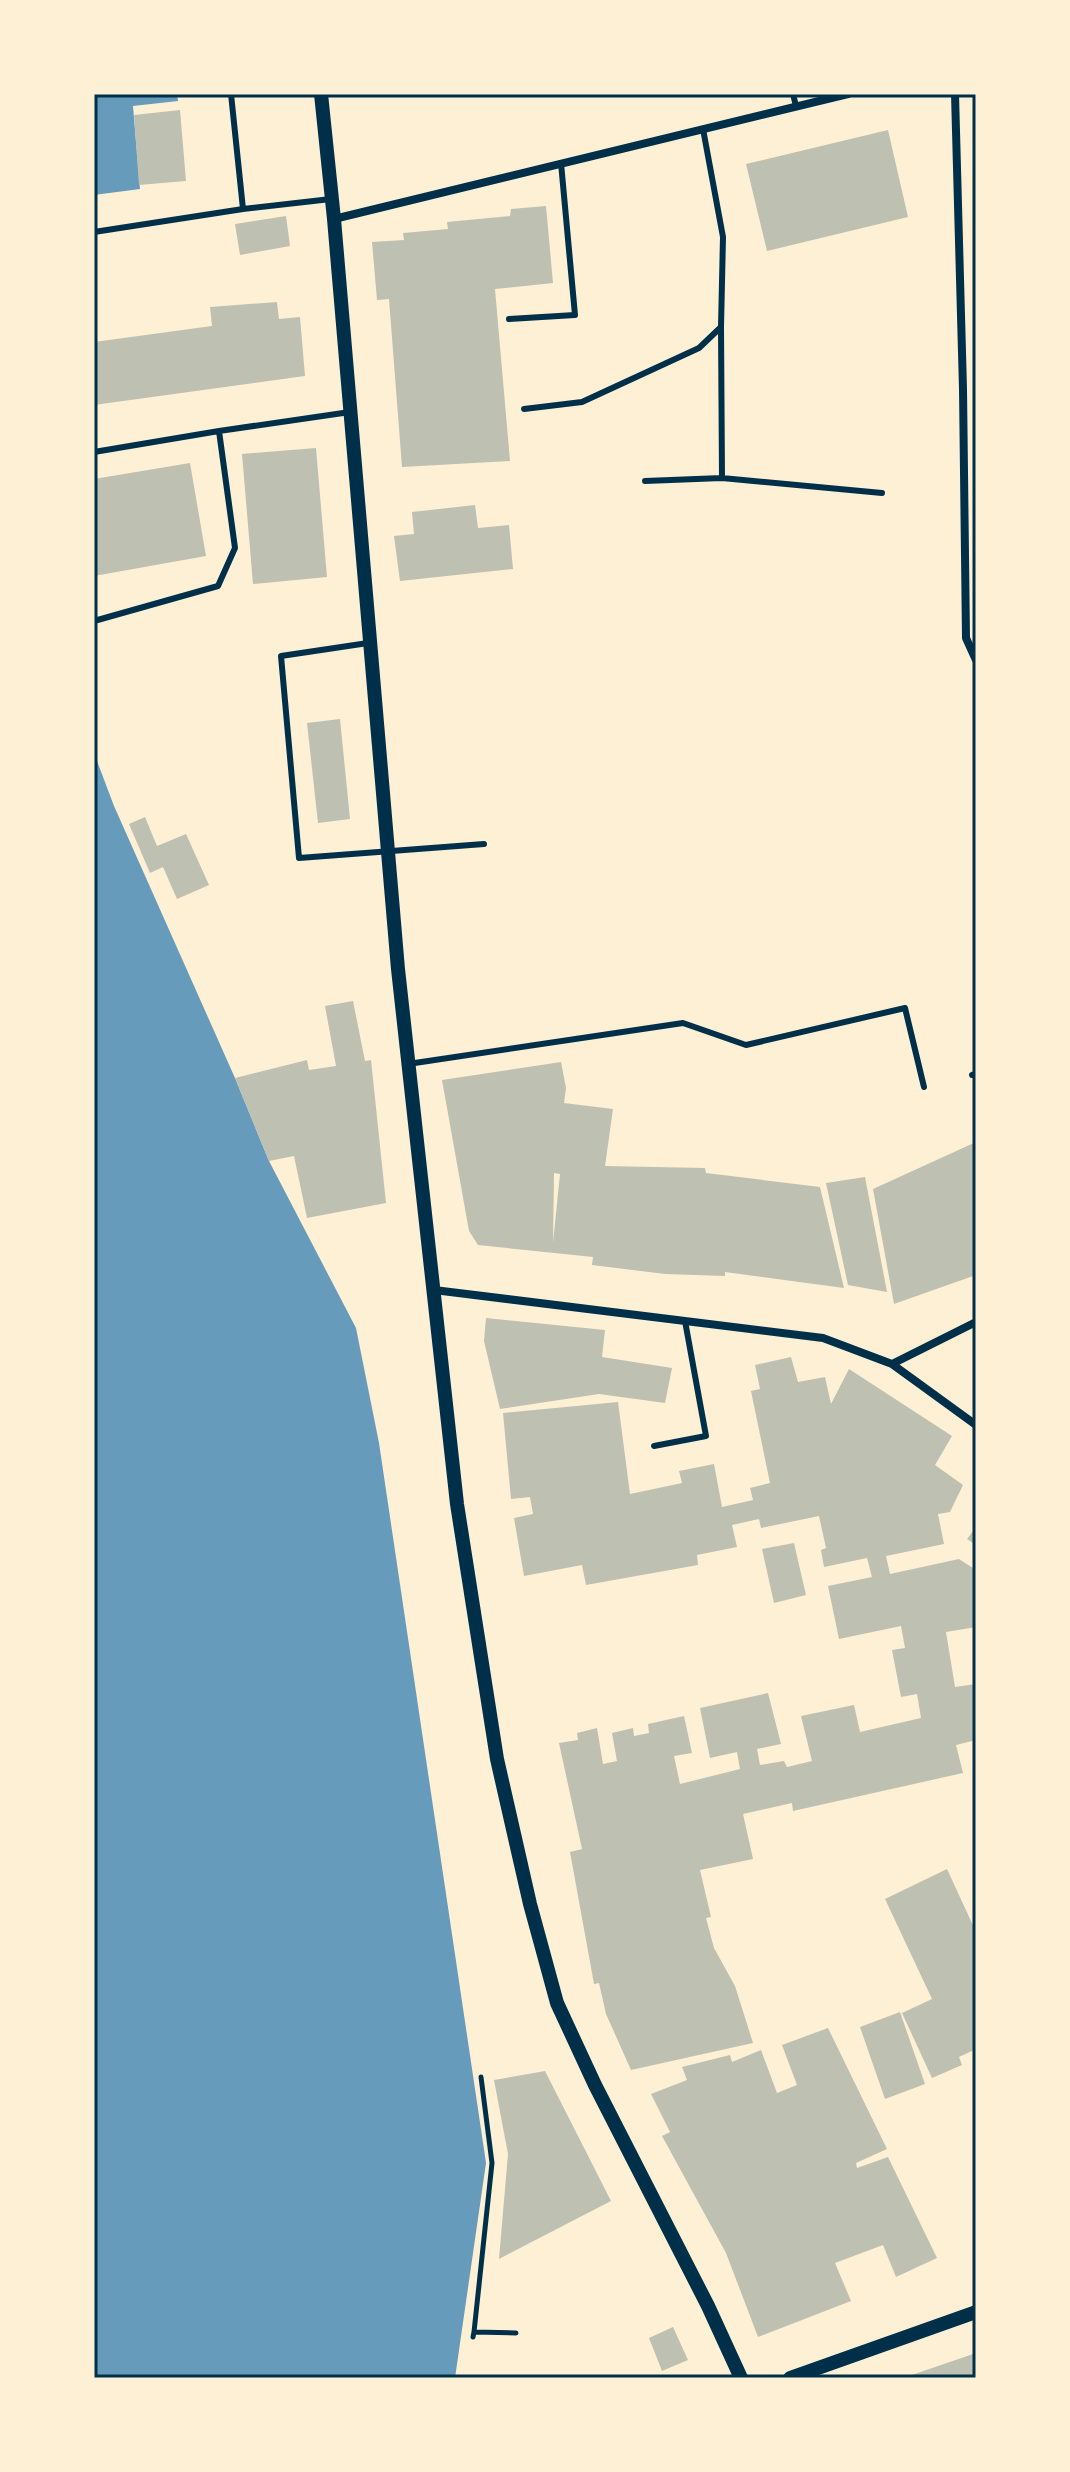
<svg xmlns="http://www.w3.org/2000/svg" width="1070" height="2472" font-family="'Public Sans',sans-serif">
	<rect width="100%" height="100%" fill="#fdf0d5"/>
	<path fill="#669bbc" d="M94,94H177L178,101L133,106L140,189L94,195Z
		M94,753L114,806L235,1078L269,1161L356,1328L379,1443L486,2163L455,2378H94L96,1760L94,1749Z"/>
	<path fill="#bec0b2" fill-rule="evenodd" d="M180,110L186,181L139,185L134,115Z
		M888,130L908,217L767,251L746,164Z
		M546,206L553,283L495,289L510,461L402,467L389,299L377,300L372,242L404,240L403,233L448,229L447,222L510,216L511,209Z
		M286,216L290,246L240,255L235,224Z
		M277,302L279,319L300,317L305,376L94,405V342L212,326L210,307Z
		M316,448L327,577L253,584L242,454Z
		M190,463L206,556L94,576V479Z
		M475,505L478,528L509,525L513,569L400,581L394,536L414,534L412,512Z
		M340,719L350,819L318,823L307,723Z
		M145,817L157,846L186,834L209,885L177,899L163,867L150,873L129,824Z
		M353,1001L365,1061L371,1060L386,1203L307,1218L294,1156L269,1161L235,1078L307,1060L309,1070L336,1066L325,1006Z
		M561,1062L566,1088L564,1103L613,1109L605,1166L705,1168L706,1173L820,1187L844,1288L725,1272V1276L665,1274L592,1265L593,1257L478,1245L469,1231L442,1080ZM554,1173L560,1174L553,1243Z
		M976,1142V1275L894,1304L873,1189Z
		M865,1177L887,1292L848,1285L826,1183Z
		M486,1318L605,1330L602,1357L672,1368L665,1403L599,1394L500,1409L484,1341Z
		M791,1357L798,1382L825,1377L831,1404L849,1369L952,1436L935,1465L963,1485L950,1512L938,1514L944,1544L886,1556L890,1574L959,1559L976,1570V1627L946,1632L955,1687L976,1684V1740L956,1745L963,1773L793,1811L792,1803L743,1814L753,1859L700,1870L711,1917L706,1918L714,1948L735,1986L753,2043L631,2070L606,2014L599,1983L594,1984L570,1852L582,1849L559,1743L578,1740L577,1733L597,1728L603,1764L617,1761L612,1733L633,1728L634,1736L649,1733L648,1724L684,1716L692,1753L674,1756L680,1784L740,1769L737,1752L710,1758L700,1708L768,1693L781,1744L757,1749L760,1765L784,1761L787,1767L812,1761L801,1716L854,1705L860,1732L921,1718L917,1694L901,1697L892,1650L905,1648L901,1626L839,1639L828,1586L872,1577L867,1558L824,1567L821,1550L826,1548L819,1516L761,1528L759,1519L732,1525L737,1547L697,1555L698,1565L586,1585L582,1565L524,1576L514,1518L533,1514L530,1497L511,1499L503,1413L618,1402L630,1494L682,1483L679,1471L714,1464L722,1507L753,1500L750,1488L770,1483L751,1391L760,1389L755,1365Z
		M976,1527V1545L967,1539Z
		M794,1543L806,1595L774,1603L762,1549Z
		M947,1869L976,1932V2049L959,2057L962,2065L932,2078L902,2013L932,1999L885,1899Z
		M900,2012L925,2084L885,2099L860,2027Z
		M828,2028L887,2149L856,2163L857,2168L888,2157L937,2258L896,2277L883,2245L835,2263L851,2301L758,2337L726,2253L662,2136L670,2132L651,2094L687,2080L682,2067L730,2055L732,2062L761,2050L777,2093L797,2085L782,2045Z
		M545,2071L611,2201L499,2259L508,2154L494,2080Z
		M673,2327L688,2360L662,2371L649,2338Z
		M976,2353V2378H907L906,2377Z"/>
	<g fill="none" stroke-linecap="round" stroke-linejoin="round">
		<path stroke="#003049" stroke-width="5" d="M474,2332L492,2163L481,2077
			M473,2337L474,2332L516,2333"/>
		<path stroke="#003049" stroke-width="6" d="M231,94L243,209L331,199
			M793,94L796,106
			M94,232L243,209
			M509,319L575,315L561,163
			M524,409L582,402L699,348L721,327L723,237L703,129
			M94,452L219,431L350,412
			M722,478L882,493
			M645,481L722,478L721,327
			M94,621L218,586L235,548L219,431
			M368,643L281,656L299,858L484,844
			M408,1064L683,1023L746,1045L905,1008L924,1087
			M972,1075L976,1074
			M654,1446L706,1436L685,1321"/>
		<path stroke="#003049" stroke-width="8" d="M955,94L963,389L966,638L976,660
			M334,219L848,94
			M434,1290L823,1338L892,1364L976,1425
			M892,1364L976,1322"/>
		<path stroke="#003049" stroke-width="14" d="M321,94L334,219L398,969L457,1504L497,1759L530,1904L557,2003L595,2085L708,2306L741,2378
			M790,2378L976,2312"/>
	</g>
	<rect width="1070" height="2472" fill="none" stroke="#fdf0d5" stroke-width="192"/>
	<rect x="96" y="96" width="878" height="2280" fill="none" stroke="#003049" stroke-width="3"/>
</svg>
